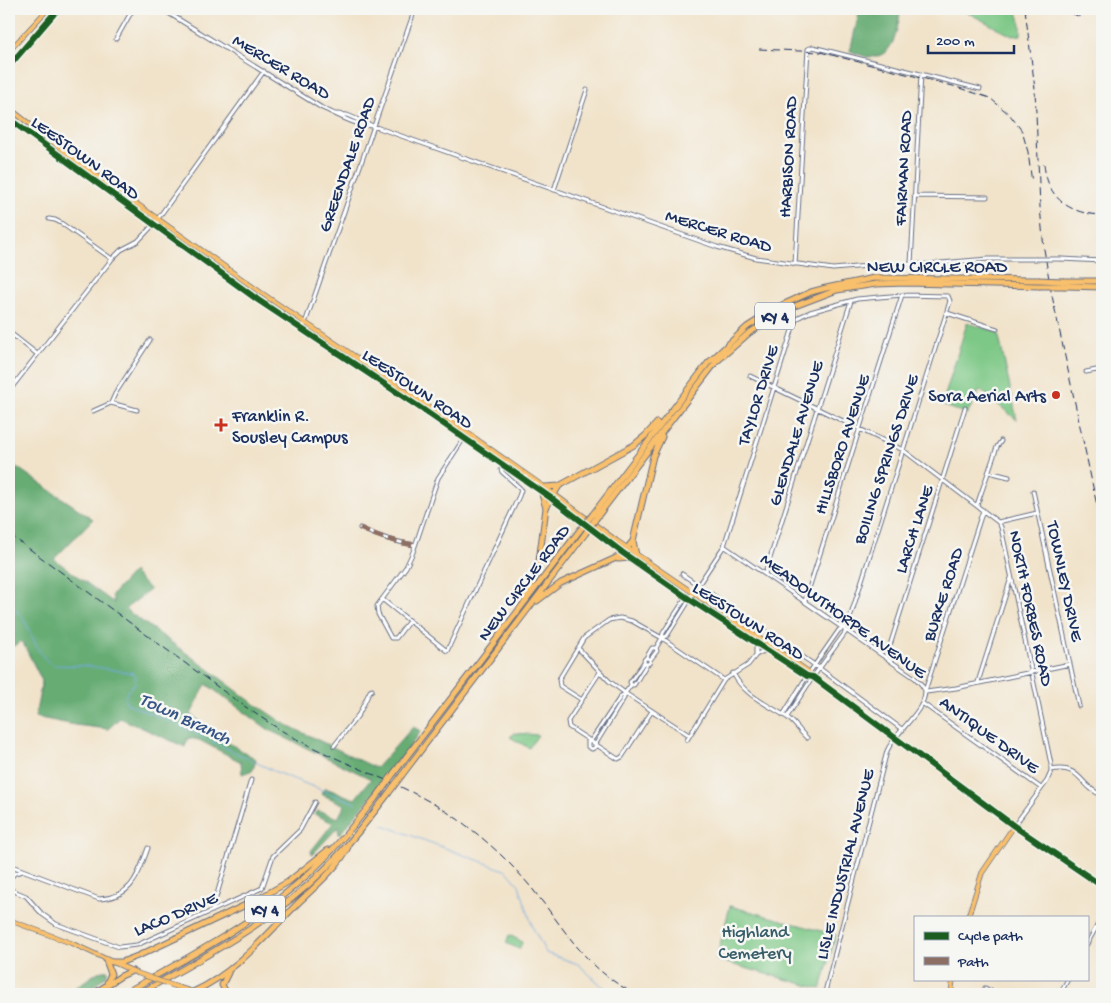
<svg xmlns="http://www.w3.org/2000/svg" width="1111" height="1003" font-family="'Gochi Hand',sans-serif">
	<rect width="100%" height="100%" fill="#f6f6f2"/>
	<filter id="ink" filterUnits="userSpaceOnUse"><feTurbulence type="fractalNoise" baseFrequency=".02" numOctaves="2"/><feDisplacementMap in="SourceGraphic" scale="10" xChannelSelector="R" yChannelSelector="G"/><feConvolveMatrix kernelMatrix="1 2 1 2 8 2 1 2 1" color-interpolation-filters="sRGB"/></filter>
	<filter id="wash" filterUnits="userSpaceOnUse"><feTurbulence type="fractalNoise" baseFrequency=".0096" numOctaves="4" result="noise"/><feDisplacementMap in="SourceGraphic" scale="20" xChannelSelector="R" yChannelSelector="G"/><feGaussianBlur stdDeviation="1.12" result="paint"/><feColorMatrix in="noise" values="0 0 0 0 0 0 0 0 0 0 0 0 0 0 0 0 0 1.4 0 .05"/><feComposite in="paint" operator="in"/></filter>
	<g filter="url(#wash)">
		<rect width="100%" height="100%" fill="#f1e3ca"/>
		<path fill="#7dc886" stroke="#4c7c72" d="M961,9H1016L1021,24V35L1012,36Z
			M967,323L998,332L1017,420L980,390L967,414L942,405Z
			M515,733L538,735L529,748L510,737Z
			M730,906L836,935L821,989L716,960Z
			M509,935L521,941L522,943L519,949L506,943Z"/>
		<path fill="#66ac73" stroke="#406e68" d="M860,9H901C897,27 896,55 873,57C866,58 856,53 850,51Z
			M15,466L93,519L54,559L114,603L112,595L133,572L150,590L125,609L207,668L249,700L283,723L376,768L413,727L421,731L388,777L339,835L338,827L312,855L311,851L333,823L314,814L318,811L338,818L345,805L321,794L325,788L355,799L371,779L269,730L206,684L191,714L217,736L256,759L253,770L242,774L241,762L199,740L188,738L185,747L120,718L108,729L75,725L35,717L42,681L22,641L14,646L9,644V474Z
			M108,970L107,975L84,994H67L70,991L98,972Z"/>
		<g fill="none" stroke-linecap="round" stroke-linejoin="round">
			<path stroke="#76abe3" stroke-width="1" d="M9,604C12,606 15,609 18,612C32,627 34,655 53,665L89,666L133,673L136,677L135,683L128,690L125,697L126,703L178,725L278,773L355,803
				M383,825L507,871L519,885L533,928L546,953L578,964L602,986L618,994"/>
		</g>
	</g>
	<g filter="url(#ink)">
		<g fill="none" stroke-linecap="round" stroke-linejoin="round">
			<g stroke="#666e84" stroke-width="5">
				<path id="minor" d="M162,9L322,108C338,115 354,125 372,126
					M116,39L133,9
					M337,114L347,115L373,126L717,247L756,258L833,269L880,265L929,264L988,259H1035
					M554,190L587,90
					M914,196L987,197
					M49,219L55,220L61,223L112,259
					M1061,259L1102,261
					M795,264L808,49L813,47L980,89
					M911,264L921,74
					M947,313L997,329
					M303,329L415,9
					M9,332L37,354
					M1101,369L1102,375
					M1086,372L1102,369
					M750,376L903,450L998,522L1001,527L1051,764V772L1047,781L1014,826
					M9,391L112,259L121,250L138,241L154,224L264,71
					M111,403L115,394L150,340
					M93,411L111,403L137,410
					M989,472L1009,477
					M1033,491L1079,706
					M977,505L997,447L1001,441
					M998,522L1037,513
					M360,528C378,537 395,542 415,545
					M724,546L915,678L921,684L926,692L956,688L1070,664
					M682,574L819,668L903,730
					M765,574L851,301
					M382,599L447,651L519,496L521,490L520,488L502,472L501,469L506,460
					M689,599L724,546L795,321L801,316L810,312L857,299L902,295L948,296L950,301L947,311L850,618L845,628V633L813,677L787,717
					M805,601L902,295
					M409,621L396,638H391L378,614L377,606L406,567L413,552L438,478L464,438L469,434
					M754,642L756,645V655
					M578,648L609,681L625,693L689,735
					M644 661a3 3 0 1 1 6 0a3 3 0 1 1-6 0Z
					M646,658L652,648H656
					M886,658L965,408
					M650,660L657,651L656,648L662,638L667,636L687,604L689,599L683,602L663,633L662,638
					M600,672L568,721L569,727L618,759L622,757L652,711
					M733,673C745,697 768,704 788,718C796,724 800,732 807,738
					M978,682L1011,578
					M631,685L630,682L644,662
					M582,700L560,686L559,679L584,638L609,620L620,618L632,621L662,638L724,680
					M922,703L1041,788
					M783,715L807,676L839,630L844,628
					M687,740L724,680L748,665L756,655L761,652L768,651
					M588,741V747L592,749L597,746
					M590,742L621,696L625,694
					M595,745L624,698L625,693L631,685H634L647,664
					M334,746L359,714L370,691L372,690
					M1051,770C1082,764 1079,787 1102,795
					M9,865L99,899C133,897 138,875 148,848
					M9,879L15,873L23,871
					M9,889L26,896L42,914L56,924L119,947L137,945L262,888L273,856L300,830L315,802
					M212,911L251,780
					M1087,944L1102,917
					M985,988L997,994
					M831,994L825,992L887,751C895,732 925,712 925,691L983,510
					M1060,994L1068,979"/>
			</g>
			<g stroke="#666e84" stroke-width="5.5">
				<path id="major" d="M9,51L48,9
					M9,66L58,9
					M9,108L81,164L260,292L469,434L554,494L617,541L809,672L813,677
					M9,119L258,300L422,409L551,498L623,553L689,599L807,676L813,677L1014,826L1102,886
					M968,917L982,873L1014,826
					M9,920L71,943L137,973
					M177,987L200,994
					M951,994L953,979"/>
			</g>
			<g stroke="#666e84" stroke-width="7">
				<path id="highway" d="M1064,281H1102
					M1065,286L1102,287
					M545,487L559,486L634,445L645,436L657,423
					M546,508L559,486
					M593,514L708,363L747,327L780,306L811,292L826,288L874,278L1038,280
					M597,517L716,362L749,333L787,309L837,290L876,284L906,283L1039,286
					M636,555L633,541L653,456L662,437
					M618,559L630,558
					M526,597L533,581L539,561L546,508L541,491
					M537,601L561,583L616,558L623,553L633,541
					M394,773L580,530
					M402,775L585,534
					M106,960L111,974L107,983
					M112,962H122L140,955L256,900L288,882L328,850
					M187,991L189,994
					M193,992C236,973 267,934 300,901C314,888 341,864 348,847
					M93,994L121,976L132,971
					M123,994C186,959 251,925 305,877C334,851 357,821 381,791
					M139,994C203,957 271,923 324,870C348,846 368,820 388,794
					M227,994L222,985L228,973"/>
			</g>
			<use href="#minor" stroke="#fff" stroke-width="3"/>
			<use href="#major" stroke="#f8bf6c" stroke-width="4"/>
			<use href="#highway" stroke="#f8bf6c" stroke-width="5"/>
			<path stroke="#1b2f5e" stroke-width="1" stroke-dasharray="8 4" stroke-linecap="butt" d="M1025,9L1035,89L1040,207L1044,249L1051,291L1102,529
				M1061,9L1083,18
				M759,49L820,52L953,86L990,98L1010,115L1022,131L1028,152L1032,183
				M1044,164C1047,198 1069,214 1102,215
				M9,534C64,574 119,615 174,655C210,681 246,709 284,732C342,766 409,783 463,823C490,843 514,866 534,891C567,932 586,969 635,994"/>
			<g stroke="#666e84" stroke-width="5" stroke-linecap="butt">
				<path id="minor-bridge" d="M1035,259H1061"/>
			</g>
			<g stroke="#666e84" stroke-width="5.5" stroke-linecap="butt">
				<path id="major-bridge" d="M137,973L177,987"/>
			</g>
			<g stroke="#666e84" stroke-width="7" stroke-linecap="butt">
				<path id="highway-bridge" d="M1038,280L1064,281
					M1039,286H1065
					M580,530L593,514
					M585,534L597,517
					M381,791L394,773
					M388,794L402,775"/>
			</g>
			<use href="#minor-bridge" stroke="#fff" stroke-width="3"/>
			<use href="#major-bridge" stroke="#f8bf6c" stroke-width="4"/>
			<use href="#highway-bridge" stroke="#f8bf6c" stroke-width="5"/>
			<path stroke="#8d6e63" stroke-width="5" stroke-dasharray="10 5" stroke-linecap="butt" d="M360,528C378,537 395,542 415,545"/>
			<g stroke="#f6f6f2" stroke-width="9">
				<path id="cycleway" d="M9,66L58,9
					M9,119L258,300L422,409L551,498L623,553L689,599L807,676L813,677L1014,826L1102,886"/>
			</g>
			<use href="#cycleway" stroke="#1b5e20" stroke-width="6"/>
		</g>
	</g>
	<g fill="#c8321e" stroke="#f6f6f2" stroke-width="2">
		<circle cx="1056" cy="395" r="5"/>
		<path d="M218.5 417.5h5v5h5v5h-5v5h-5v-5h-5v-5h5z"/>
	</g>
	<g text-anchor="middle" stroke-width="5" stroke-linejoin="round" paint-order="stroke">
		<g fill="#f6f6f2" stroke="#5d6b8a" stroke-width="1">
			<rect x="755" y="302.5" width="40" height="27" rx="4"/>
			<rect x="245" y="895.5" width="40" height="27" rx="4"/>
		</g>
		<g font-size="16" font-weight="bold" fill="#1b2f5e">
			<text x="775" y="322">KY 4</text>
			<text x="265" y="915">KY 4</text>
		</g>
		<g font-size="18" fill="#1b2f5e" stroke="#f6f6f2">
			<text transform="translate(282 66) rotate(31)" y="6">MERCER ROAD</text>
			<text transform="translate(86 157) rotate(36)" y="6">LEESTOWN ROAD</text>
			<text transform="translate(787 157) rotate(-87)" y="6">HARBISON ROAD</text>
			<text transform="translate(346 164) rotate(-71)" y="6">GREENDALE ROAD</text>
			<text transform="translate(902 168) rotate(-87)" y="6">FAIRMAN ROAD</text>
			<text transform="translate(719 230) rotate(17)" y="6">MERCER ROAD</text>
			<text x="937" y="272">NEW CIRCLE ROAD</text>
			<text transform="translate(418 388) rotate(34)" y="6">LEESTOWN ROAD</text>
			<text transform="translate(757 395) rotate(-73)" y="6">TAYLOR DRIVE</text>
			<text transform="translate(795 433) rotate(-73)" y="6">GLENDALE AVENUE</text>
			<text transform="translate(841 444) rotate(-72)" y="6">HILLSBORO AVENUE</text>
			<text transform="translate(885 459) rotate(-72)" y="6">BOILING SPRINGS DRIVE</text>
			<text transform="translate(913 529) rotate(-72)" y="6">LARCH LANE</text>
			<text transform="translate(1066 581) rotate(78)" y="6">TOWNLEY DRIVE</text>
			<text transform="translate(523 582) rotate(-53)" y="6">NEW CIRCLE ROAD</text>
			<text transform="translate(942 594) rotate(-72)" y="6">BURKE ROAD</text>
			<text transform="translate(1032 608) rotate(78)" y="6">NORTH FORBES ROAD</text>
			<text transform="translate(844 615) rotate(36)" y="6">MEADOWTHORPE AVENUE</text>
			<text transform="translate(749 620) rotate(33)" y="6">LEESTOWN ROAD</text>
			<text transform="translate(990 734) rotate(36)" y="6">ANTIQUE DRIVE</text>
			<text transform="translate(844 864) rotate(-76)" y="6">LISLE INDUSTRIAL AVENUE</text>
			<text transform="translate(175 913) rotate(-23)" y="6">LACO DRIVE</text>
		</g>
		<g font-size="18" fill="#1b2f5e" stroke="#f6f6f2" text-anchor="end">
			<text x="1046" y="401">Sora Aerial Arts</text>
			<text x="232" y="421" text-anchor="start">Franklin R.<tspan x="232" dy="21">Sousley Campus</tspan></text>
		</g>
		<g font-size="18" fill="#385d6a" stroke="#f6f6f2">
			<text x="755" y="937">Highland<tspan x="755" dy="21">Cemetery</tspan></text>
		</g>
		<g font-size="19" font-style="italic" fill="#365486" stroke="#f6f6f2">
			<text transform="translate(186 717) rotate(25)" y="7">Town Branch</text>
		</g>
	</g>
	<rect width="1111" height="1003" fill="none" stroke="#f6f6f2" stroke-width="30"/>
	<rect x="914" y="916" width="175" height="65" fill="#f6f6f2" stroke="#9ea6b7"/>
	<rect x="924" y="932" width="25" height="8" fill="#1b5e20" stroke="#9ea6b7"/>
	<text x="958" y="940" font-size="15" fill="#1b2f5e">Cycle path</text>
	<rect x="924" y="957" width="25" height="8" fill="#8d6e63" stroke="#9ea6b7"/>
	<text x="958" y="966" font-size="15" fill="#1b2f5e">Path</text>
	<path d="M928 45v8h86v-8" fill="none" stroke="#1b2f5e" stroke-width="2.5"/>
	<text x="936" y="45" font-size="15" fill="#1b2f5e" stroke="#f6f6f2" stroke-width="4" paint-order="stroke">200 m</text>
</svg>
